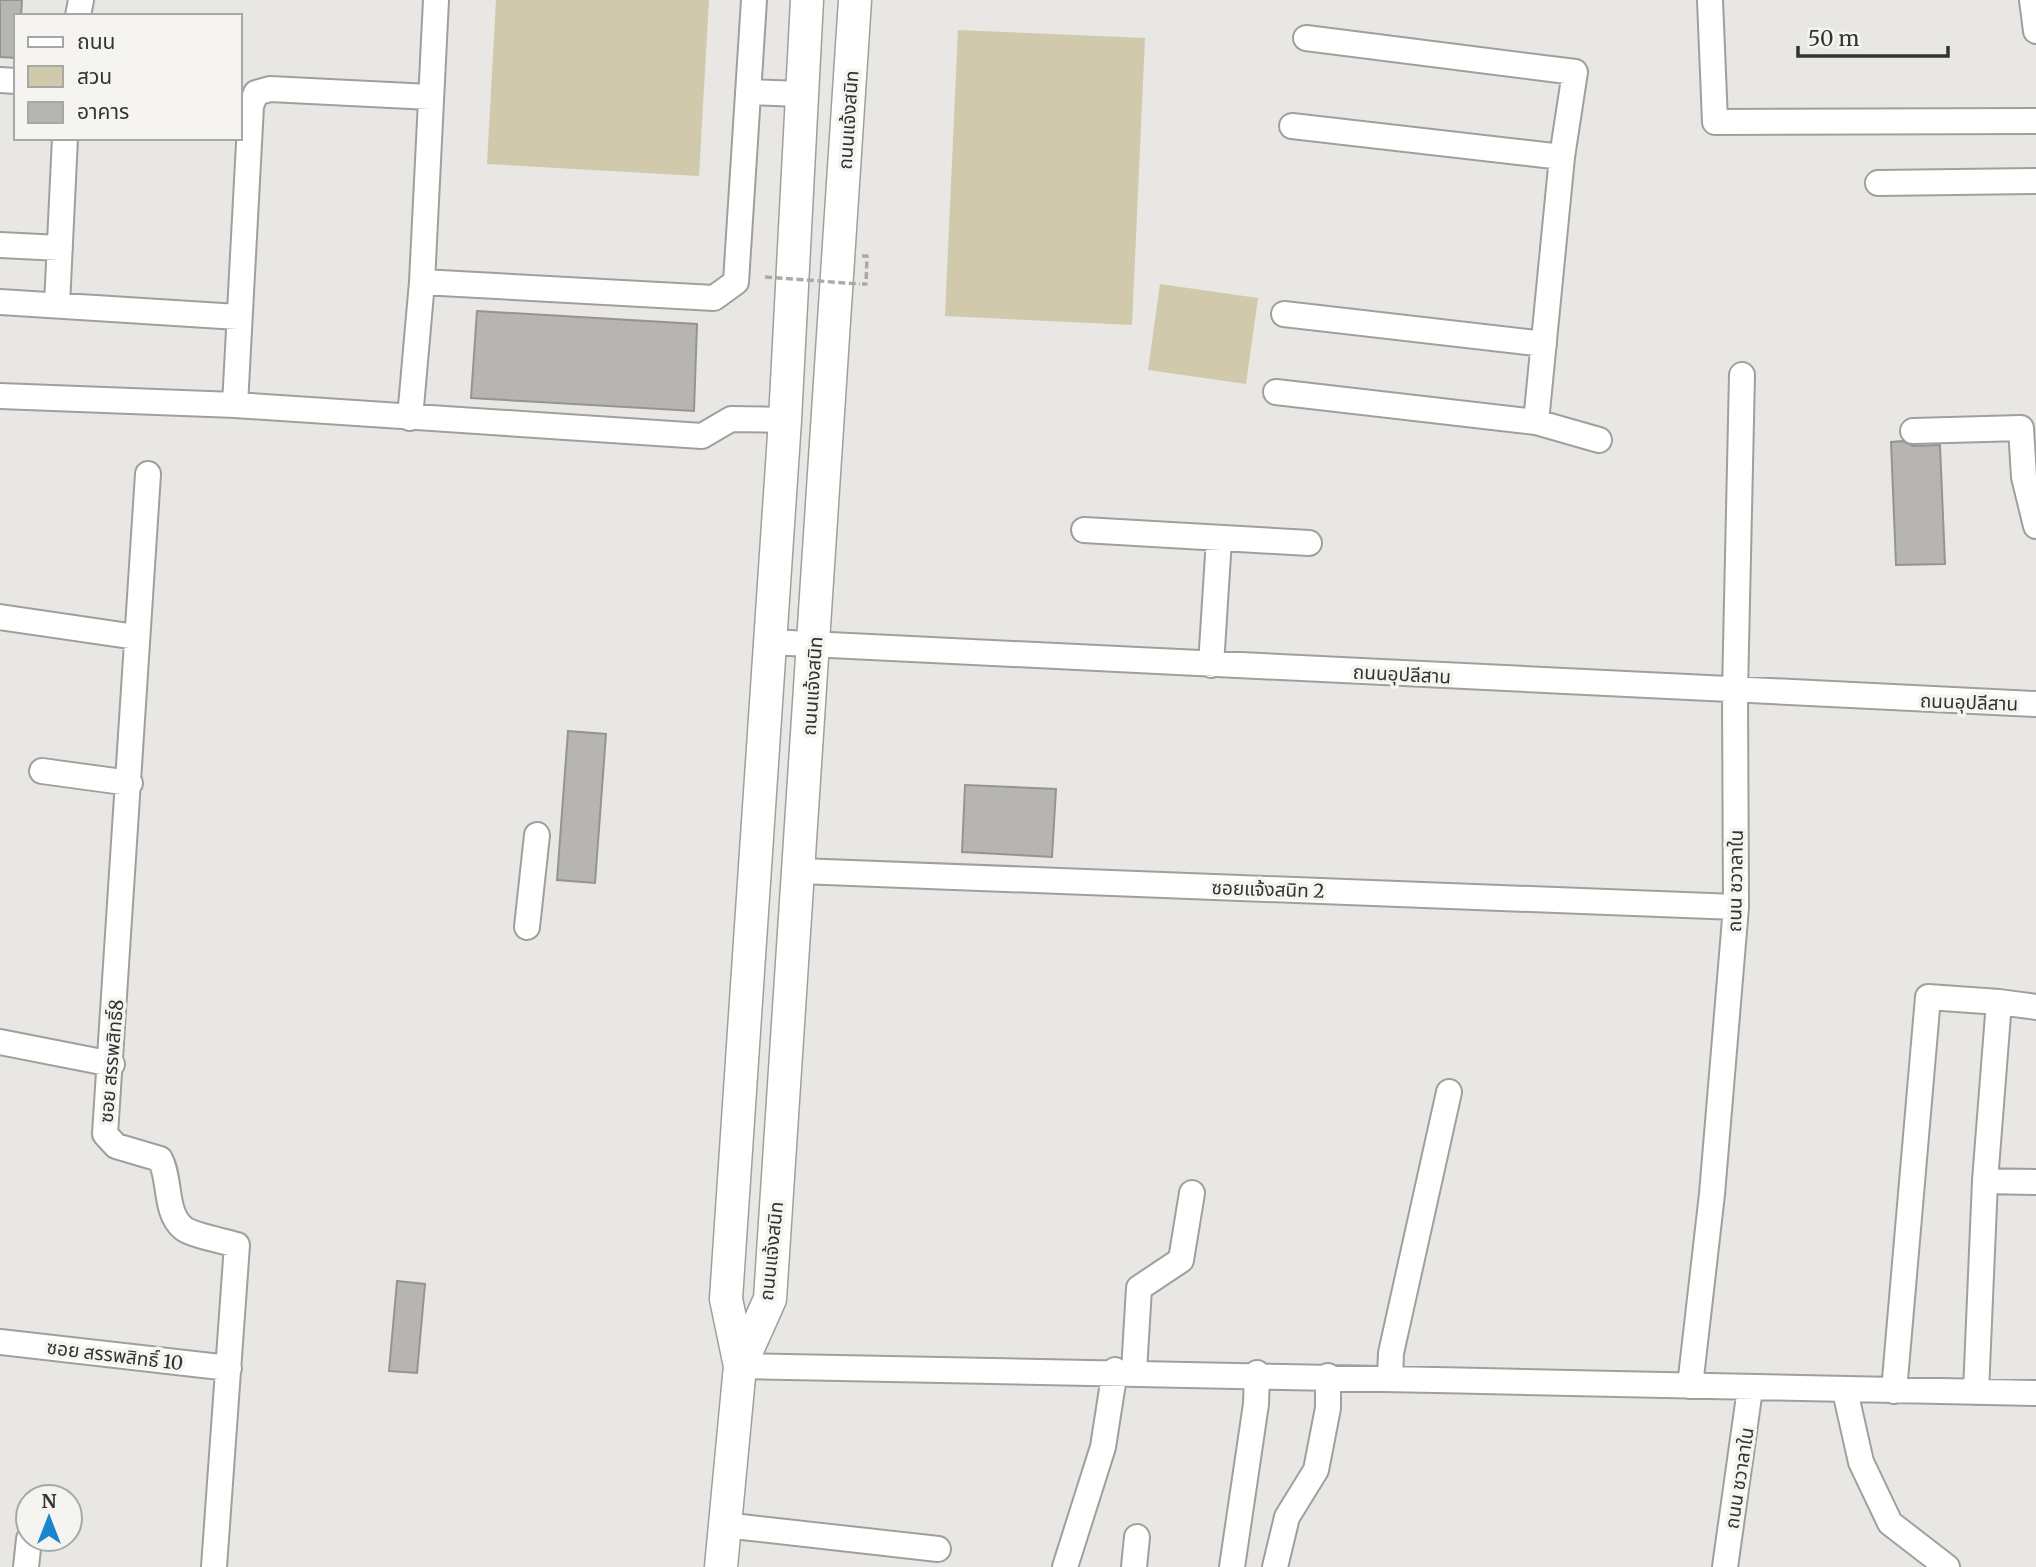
<svg xmlns="http://www.w3.org/2000/svg" width="2036" height="1567" font-family="Merriweather,'Noto Sans Thai',serif">
	<rect width="100%" height="100%" fill="#e8e7e4"/>
	<path fill="#d0c9ac" d="M496,0H709L699,176L487,164Z
		M958,30L1145,38L1132,325L945,316Z
		M1160,284L1258,298L1246,384L1148,370Z"/>
	<path fill="#b6b5b2" stroke="#959491" stroke-width="2" d="M0,0H22L21,16H16V58L0,57Z
		M477,311L697,324L694,411L471,398Z
		M1903,441L1913,446L1940,445L1945,564L1896,565L1891,442Z
		M568,731L606,734L595,883L557,880Z
		M965,785L1056,789L1052,857L962,852Z
		M397,1281L425,1284L417,1373L389,1371Z"/>
	<g fill="none" stroke-linecap="round" stroke-linejoin="round">
		<g stroke="#a09f9d" stroke-width="28">
			<path id="minor" d="M1710,0L1715,122L2036,121
				M2032,0L2036,31
				M78,16L81,0
				M1306,38L1575,72L1562,157L1536,422
				M0,80L16,81
				M748,92L801,94
				M1292,126L1562,157
				M1878,183L2036,181
				M0,245L60,248
				M422,282L714,298L736,282L754,0
				M0,302L238,317
				M57,305L65,138
				M1284,314L1544,344
				M1276,392L1536,422L1599,440
				M0,396L235,405L702,436L731,419L785,420
				M235,405L251,106L256,93L270,89L430,97
				M410,418L422,282L436,0
				M1913,431L2021,428L2024,477L2036,526
				M148,474L105,1134L116,1146L160,1159C171,1179 164,1212 183,1228C191,1235 224,1241 237,1245L214,1567
				M1084,530L1309,543
				M0,617L136,637
				M769,642L2036,704
				M1211,665L1219,539
				M42,771L130,783
				M800,871L1736,907
				M527,927L537,835
				M1999,1002L2036,1007
				M0,1042L112,1064
				M1985,1181L2036,1182
				M0,1342L229,1368
				M740,1366C1172,1371 1604,1386 2036,1393
				M1134,1371L1139,1288L1181,1260L1192,1193
				M1390,1378L1391,1353L1449,1092
				M1690,1386L1712,1194L1736,907L1735,692L1742,375
				M1845,1391L1861,1462L1890,1523L1947,1567
				M1894,1391L1928,997L1999,1002L1985,1181L1976,1392
				M724,1525L938,1549
				M26,1567L29,1539
				M1065,1567L1103,1447L1115,1370
				M1134,1567L1137,1537
				M1232,1567L1256,1404L1257,1373
				M1275,1567L1287,1517L1316,1470L1328,1408V1376
				M1725,1567L1750,1389"/>
		</g>
		<g stroke="#a09f9d" stroke-width="35">
			<path id="major" d="M740,1366L770,1299L855,0
				M721,1567L740,1366L726,1299L785,420L807,0"/>
		</g>
		<path stroke="#abaaa8" stroke-width="3.5" stroke-dasharray="7 3.5" stroke-linecap="butt" d="M862,256H867L866,284H862"/>
		<use href="#minor" stroke="#fff" stroke-width="24"/>
		<use href="#major" stroke="#fff" stroke-width="32"/>
		<path stroke="#abaaa8" stroke-width="3.5" stroke-dasharray="7 3.5" stroke-linecap="butt" d="M765,277L860,284"/>
	</g>
	<g text-anchor="middle" stroke-width="7" stroke-linejoin="round" paint-order="stroke">
		<g font-size="19" fill="#333332" stroke="#f5f4f1">
			<text transform="translate(848 120) rotate(-86)" y="7">ถนนแจ้งสนิท</text>
			<text transform="translate(1402 674) rotate(3)" y="7">ถนนอุปลีสาน</text>
			<text transform="translate(812 686) rotate(-86)" y="7">ถนนแจ้งสนิท</text>
			<text transform="translate(1969 702) rotate(2)" y="7">ถนนอุปลีสาน</text>
			<text transform="translate(1735 881) rotate(-89)" y="7">ถนน ชวาลาใน</text>
			<text transform="translate(1268 889) rotate(2)" y="7">ซอยแจ้งสนิท 2</text>
			<text transform="translate(111 1061) rotate(-85)" y="7">ซอย สรรพสิทธิ์8</text>
			<text transform="translate(771 1251) rotate(-84)" y="7">ถนนแจ้งสนิท</text>
			<text transform="translate(115 1355) rotate(7)" y="7">ซอย สรรพสิทธิ์ 10</text>
			<text transform="translate(1739 1478) rotate(-81)" y="7">ถนน ชวาลาใน</text>
		</g>
	</g>
	<rect x="14" y="14" width="228" height="126" fill="#f5f4f1" stroke="#a7a7a5" stroke-width="2"/>
	<rect x="28" y="37" width="35" height="10" fill="#ffffff" stroke="#a7a7a5" stroke-width="2"/>
	<text x="77" y="49" font-size="21" fill="#333332">ถนน</text>
	<rect x="28" y="66" width="35" height="21" fill="#d0c9ac" stroke="#a7a7a5" stroke-width="2"/>
	<text x="77" y="84" font-size="21" fill="#333332">สวน</text>
	<rect x="28" y="102" width="35" height="21" fill="#b6b5b2" stroke="#a7a7a5" stroke-width="2"/>
	<text x="77" y="119" font-size="21" fill="#333332">อาคาร</text>
	<g transform="translate(49 1518)"><circle r="33" fill="#f5f4f1" stroke="#a7a7a5" stroke-width="2"/>
	<path d="M0-5L12 26L0 18L-12 26Z" fill="#1b85cf"/>
	<text y="-10" font-size="19" font-weight="bold" text-anchor="middle" fill="#333332">N</text>
	</g>
	<path d="M1798 46v10h150v-10" fill="none" stroke="#333332" stroke-width="3.5"/>
	<text x="1808" y="46" font-size="21" fill="#333332" stroke="#f5f4f1" stroke-width="5" paint-order="stroke">50 m</text>
</svg>
